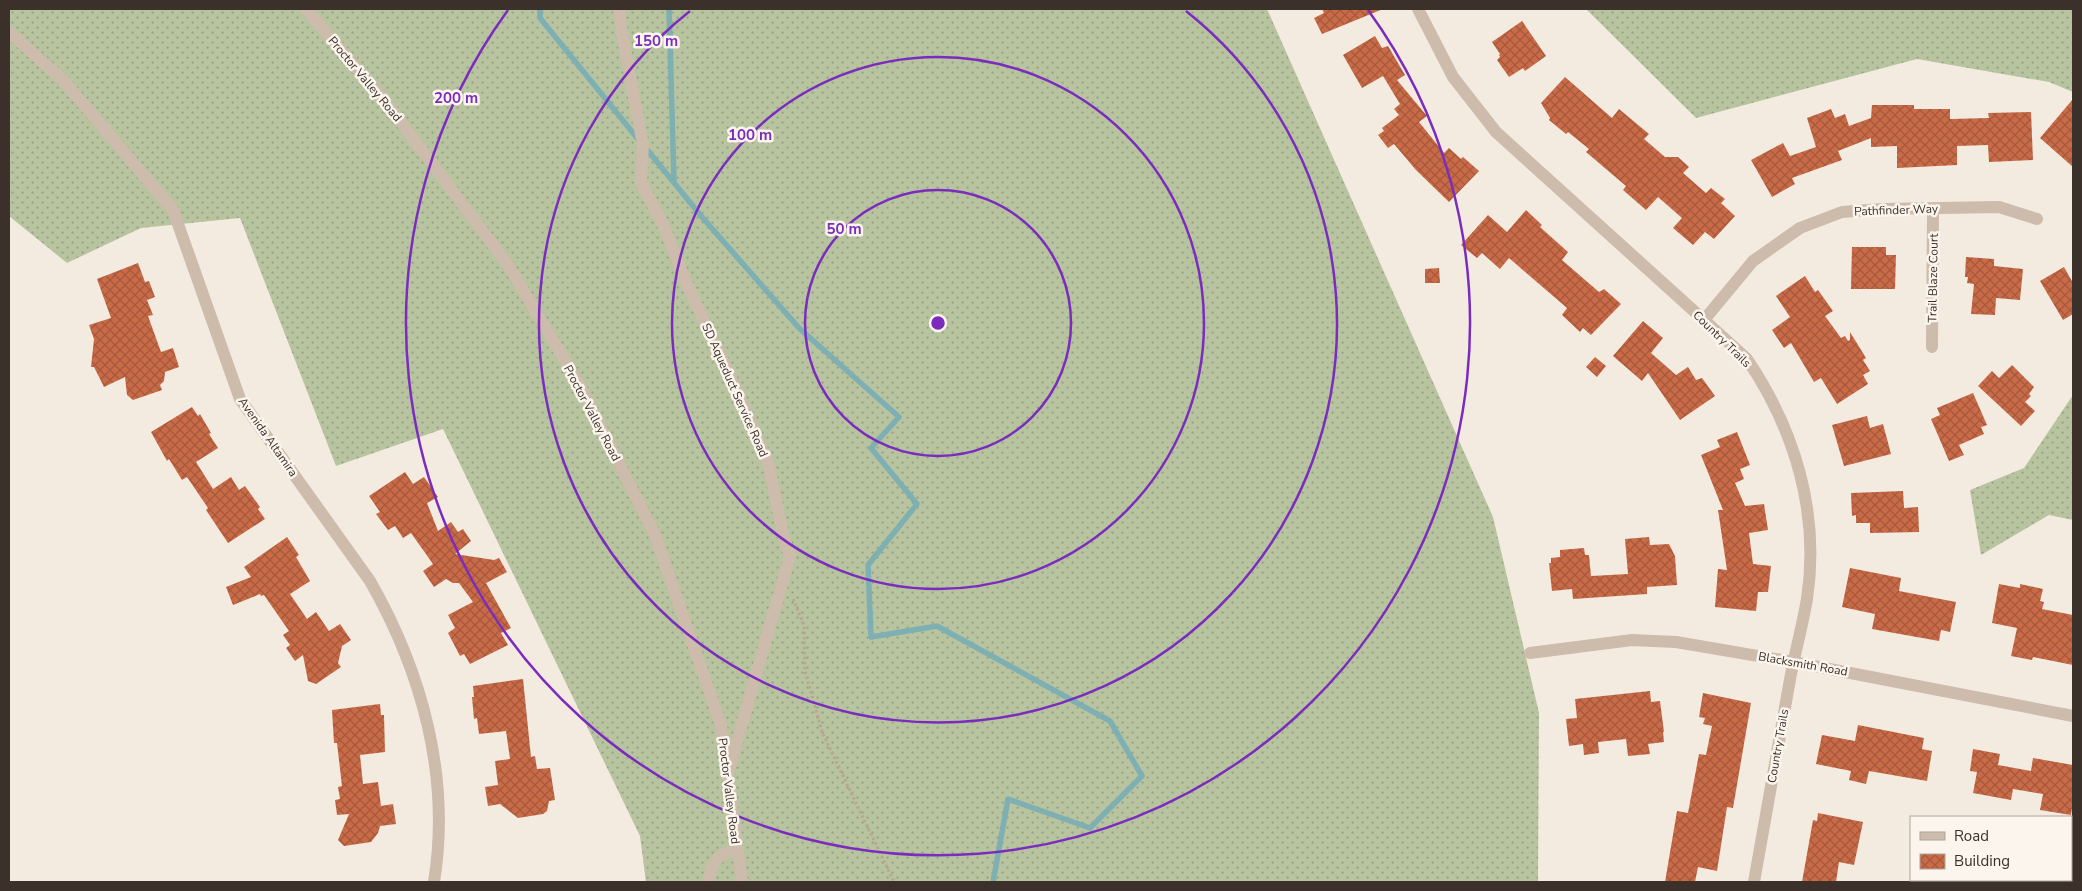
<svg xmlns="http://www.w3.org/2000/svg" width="2082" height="891" font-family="'Nunito Sans',sans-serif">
	<defs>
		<pattern id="grass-dots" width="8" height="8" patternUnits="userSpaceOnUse" patternTransform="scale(1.25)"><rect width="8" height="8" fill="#b7c49f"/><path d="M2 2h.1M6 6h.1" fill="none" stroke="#96a082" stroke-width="1.8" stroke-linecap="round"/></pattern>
		<pattern id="building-cross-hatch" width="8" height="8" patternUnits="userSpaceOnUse" patternTransform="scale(1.25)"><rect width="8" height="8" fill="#ca6b48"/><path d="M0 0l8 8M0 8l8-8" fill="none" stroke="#a5583c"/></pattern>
	</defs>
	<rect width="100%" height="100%" fill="#f4ebe0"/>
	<path fill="url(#grass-dots)" d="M9,9H1267L1493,517L1539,713L1538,882H646L640,836L443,429L336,466L240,218L141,228L67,263L9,216Z
		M1586,9H2073V92L2049,82L1917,59L1696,118Z
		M2073,395V520L2049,515L1981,555L1970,490L2024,468Z
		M1913,880H1985L1987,882H1912Z"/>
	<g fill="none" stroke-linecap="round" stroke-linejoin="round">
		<path stroke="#7eafb3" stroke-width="5.5" d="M540,9V18L638,139
			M669,9L674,182
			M644,146L702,217L799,328L899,417L871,448L917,504L868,565L871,637L937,626L1110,721L1142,776L1090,828L1008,799L993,882"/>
	</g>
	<path fill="url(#building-cross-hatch)" d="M1322,9H1383L1322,34L1314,18L1324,13Z
		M1522,21L1546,56L1525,71L1523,68L1509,77L1497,60L1500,57L1499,55L1500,54L1492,42Z
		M1375,36L1382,48L1388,46L1405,75L1397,80L1427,116L1419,122L1444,153L1449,148L1461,159L1463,157L1479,171L1449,202L1416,170L1394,144L1388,148L1378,135L1384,131L1382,128L1399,115L1394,109L1400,104L1383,76L1362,88L1343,55Z
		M1565,77L1612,118L1619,109L1649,134L1644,139L1665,157H1678L1689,167L1683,173L1706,193L1711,188L1725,199L1721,203L1735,216L1714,239L1705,232L1693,245L1673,228L1682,218L1658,197L1646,210L1623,190L1626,186L1586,152L1589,149L1568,132L1566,134L1549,120L1550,118L1541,103Z
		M2073,99V167L2040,138Z
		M1872,105H1914V109H1950V119L1989,118L1988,113L2031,112L2033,160L1989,162L1988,145L1957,146V165L1897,168V146L1871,147V138L1838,151L1842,160L1792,178L1795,184L1772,197L1751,160L1783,143L1790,156L1816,147L1807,118L1831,109L1835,118L1845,114L1849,126L1871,118Z
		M1526,210L1542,225L1540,227L1568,252L1562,260L1599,292L1604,289L1621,304L1591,335L1583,328L1580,332L1562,315L1567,308L1509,258L1500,269L1482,253L1477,258L1461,245L1488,215L1507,232Z
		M1852,247H1886V255H1896L1895,289H1851Z
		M1966,257L1994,259V266L2023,269L2020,300L1996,298L1995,315L1971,314L1974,284L1967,283L1968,277H1965Z
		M138,263L145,282L149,281L155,297L147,300L153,315L148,316L161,352L173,348L179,367L165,372L164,381L160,385L162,390L133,400L127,395L125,377L104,387L94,367H91L94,339L89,325L111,318L97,279Z
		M2064,267L2073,283V314L2063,320L2040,281Z
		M1439,268L1440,283H1425V269Z
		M1805,276L1815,292L1818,290L1833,311L1825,316L1841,338L1845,336L1848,341L1850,340V332L1866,358L1863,360L1870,371L1863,375L1868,384L1837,404L1821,378L1814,382L1791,343L1784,348L1772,330L1790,317L1776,296Z
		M1643,321L1663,338L1651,353L1676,375L1688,367L1696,380L1702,378L1715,396L1680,420L1648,373L1642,381L1613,356Z
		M1595,357L1606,366L1597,377L1586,367Z
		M2012,365L2034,387L2029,394L2031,396L2025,402L2035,411L2021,426L1978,386L1992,371L1999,378Z
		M1973,393L1987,425L1981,427L1984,434L1959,445L1964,455L1949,461L1931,419L1940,415L1937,408Z
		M192,407L198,416L200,414L211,433L209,434L218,448L196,462L213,489L231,477L239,490L245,486L260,507L258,509L265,519L228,543L206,510L208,508L187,477L182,480L169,459L167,461L151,432Z
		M1867,416L1870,428L1883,424L1891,454L1844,466L1832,425Z
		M1737,432L1750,465L1740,469L1744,479L1735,483L1745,506L1764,504L1768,530L1749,533L1753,564L1771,566L1768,592H1758L1756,611L1715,607L1718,569L1727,570L1718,510H1723L1701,455L1720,447L1717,440Z
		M405,472L413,484L424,477L438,497L427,503L438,531L451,522L458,532L463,529L471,541L455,554L494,560L499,558L507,572L486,583L511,628L501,633L508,645L470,664L464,654L460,656L448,633L455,628L448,615L473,602L459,583H453L446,579L434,587L423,571L433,564L411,533L403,538L395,526L388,530L376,514L380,512L369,496Z
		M1903,491L1904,508L1918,507L1919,532L1870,533V523H1856V515L1852,516L1851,493Z
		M287,537L299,555L296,557L310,581L290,594L307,619L316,612L329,631L340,624L351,640L342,646L338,663L341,667L316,684L308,681L303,655L295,661L286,648L290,645L283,635L289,631L264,595L261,596L260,594L233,605L226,587L251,577L244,567Z
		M1649,537L1650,545L1669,544L1675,556L1677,585L1647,587V594L1573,599L1572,589L1552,591L1549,563H1551V558L1560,557V550L1584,548L1585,555H1589L1591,576L1628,574L1625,539Z
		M1850,568L1901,578L1899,591L1956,602L1950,632L1941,630L1939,641L1872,629L1875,614L1842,607Z
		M1999,584L2020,588V584L2043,589L2040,601L2044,602L2042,609L2073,615V665L2033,657L2032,660L2011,656L2017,628L1992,623Z
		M523,679L531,757L535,756L537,769L550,768L555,800L549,801L547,811L543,814L518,818L500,804L488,806L485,787L498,785L495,761L510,759L506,731L479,734L477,718L474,719L472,697H474L473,686Z
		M1650,691L1651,702L1660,701L1664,732H1663L1664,742L1648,744L1650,754L1628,756L1626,739L1598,742L1599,753L1584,755L1583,744L1569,746L1566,719L1577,718L1575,699Z
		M1703,693L1751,703L1733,808L1727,807L1717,871L1698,867L1695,882H1665L1677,811L1688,813L1699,754L1706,755L1712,726L1703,724L1705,718L1699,717Z
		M380,704L381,715H384L385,752L360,755L363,784L378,782L381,806L393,804L396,824L380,826L378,833L371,842L344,846L338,840L349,814L337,815L335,800L340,799L338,787L342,786L337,743H334L332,710Z
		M1858,725L1924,738L1922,749L1932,751L1927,781L1869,771L1866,784L1849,780L1851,771L1816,764L1822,735L1855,741Z
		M1973,749L2000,754L1998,765L2031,771L2033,758L2073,765V801L2071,815L2040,810L2043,794L2013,789L2011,800L1973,793L1977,772L1970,771Z
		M1818,813L1863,822L1854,865L1839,862L1836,882H1802L1813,820L1817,821Z"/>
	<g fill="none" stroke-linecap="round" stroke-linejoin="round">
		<path stroke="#b9a595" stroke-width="3" stroke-dasharray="2.5 2.5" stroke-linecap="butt" d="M793,599L804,625L805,671L822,732L894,882"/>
		<path stroke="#cdbbab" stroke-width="12" d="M306,9L392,110L508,265L579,384L655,535L721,725L742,882
			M619,9L622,33L643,145L641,183L662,222L685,280L737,391L769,466L784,539L790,556L729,770
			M1418,9L1453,77L1496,132L1747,359C1795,430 1820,513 1807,599C1802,628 1794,656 1789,685C1777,750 1766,816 1754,882
			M9,32L63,80L173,210L240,399L370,581C422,672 451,777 434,882
			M1704,320L1753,261L1800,228L1842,212L1882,209L1999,207L2037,219
			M1932,347L1933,209
			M1530,653L1632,640L1676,642L1793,662L2073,716
			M709,882C711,862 717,855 737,849"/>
	</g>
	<g fill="none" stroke="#7b2cbf" stroke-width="2.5">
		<circle cx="938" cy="323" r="133"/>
		<circle cx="938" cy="323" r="266"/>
		<path d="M1186 11A399 399 0 1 1 690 11"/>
		<path d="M1368 10A532 532 0 1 1 508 10"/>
	</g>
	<g text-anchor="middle" stroke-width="5" stroke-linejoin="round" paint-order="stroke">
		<g font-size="12" fill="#3b302a" stroke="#fbf5ed">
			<text transform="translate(365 79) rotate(50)" y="4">Proctor Valley Road</text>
			<text transform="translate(1896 210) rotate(-2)" y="4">Pathfinder Way</text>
			<text transform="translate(1933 278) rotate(-89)" y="4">Trail Blaze Court</text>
			<text transform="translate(1722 339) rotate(44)" y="4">Country Trails</text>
			<text transform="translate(735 390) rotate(66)" y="4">SD Aqueduct Service Road</text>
			<text transform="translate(592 413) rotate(62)" y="4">Proctor Valley Road</text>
			<text transform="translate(268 437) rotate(55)" y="4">Avenida Altamira</text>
			<text transform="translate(1803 664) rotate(10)" y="4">Blacksmith Road</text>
			<text transform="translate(1778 746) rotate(-80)" y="4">Country Trails</text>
			<text transform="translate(729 791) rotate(83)" y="4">Proctor Valley Road</text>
		</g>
	</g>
	<circle cx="938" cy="323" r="8" fill="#7b2cbf" stroke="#fbf5ed" stroke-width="2.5"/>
	<g font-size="15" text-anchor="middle" font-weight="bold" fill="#7b2cbf" stroke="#fbf5ed" stroke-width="5" stroke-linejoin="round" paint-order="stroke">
		<text x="656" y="46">150 m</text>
		<text x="456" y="103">200 m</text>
		<text x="750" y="140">100 m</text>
		<text x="844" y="234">50 m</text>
	</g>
	<rect width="2082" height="891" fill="none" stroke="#3b302a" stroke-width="20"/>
	<rect x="1910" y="816" width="162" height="65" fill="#fbf5ed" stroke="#aea69f"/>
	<rect x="1920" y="832" width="25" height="8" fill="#cdbbab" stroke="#aea69f"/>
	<text x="1954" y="841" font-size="15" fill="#3b302a">Road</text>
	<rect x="1920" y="854" width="25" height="15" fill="url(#building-cross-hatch)" stroke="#aea69f"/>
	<text x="1954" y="866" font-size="15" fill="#3b302a">Building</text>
</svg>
